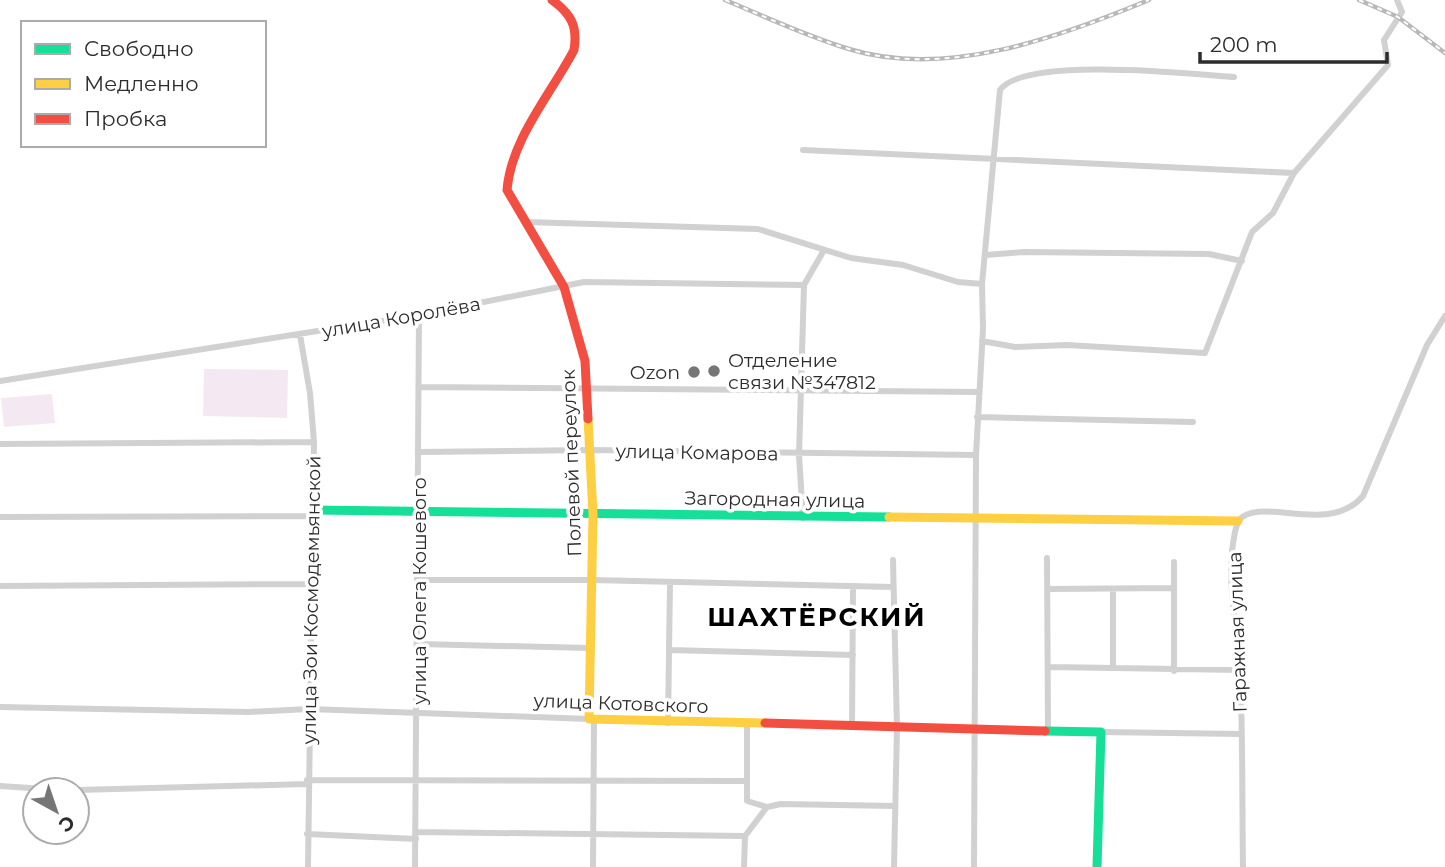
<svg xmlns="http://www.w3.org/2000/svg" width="1445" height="867" font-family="Montserrat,sans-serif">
	<rect width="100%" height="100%" fill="#fff"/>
	<path fill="#f4e9f3" d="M204,369L288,370L287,418L203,416Z
		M52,394L55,423L4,427L1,398Z"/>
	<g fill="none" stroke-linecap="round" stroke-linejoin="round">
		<path stroke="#d1d1d1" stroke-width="6" d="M803,150L1294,173
			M526,222L758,229L851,258L903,265L958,282L982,284
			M985,255L1024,252L1209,254L1242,261
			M300,335L310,393L314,442L308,867
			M982,341L1015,347L1067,345L1205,353L1252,232L1273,213L1294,173L1388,65L1384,40L1402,12L1397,0
			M0,381L419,315L584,282L804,285
			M419,387L978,392
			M977,417L1193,422
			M0,444L314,442
			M419,452L591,450L976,455
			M0,517L312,516
			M803,518L799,455L804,285L824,250
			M1047,558L1048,730
			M893,560L897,728L894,867
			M1174,562V671
			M419,580H592L893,587
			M0,586L311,584
			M1048,589L1174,588
			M1113,590V668
			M419,644L590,648
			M669,650L853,655
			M1050,667L1240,670
			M0,707L248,712L309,709L589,719
			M668,723L670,582
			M852,727L853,586
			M1101,732L1241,734
			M307,780L746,781
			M0,786L60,790
			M77,790L307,784
			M767,807L781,804L895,806
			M416,832L745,836
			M307,834L416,839
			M415,867L419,315
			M593,867L594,720
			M744,867L745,836L767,807L747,801V725
			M974,867L976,455L983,329L982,284L1000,90C1024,56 1192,74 1234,77
			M1243,867C1242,801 1243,735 1240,670C1237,623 1223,567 1238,521C1259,494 1328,537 1363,496L1427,345L1445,316"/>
		<path stroke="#16e098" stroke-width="9" d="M312,510L889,517
			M1045,731L1101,732L1097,867"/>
		<path stroke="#ffcf43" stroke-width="9" d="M588,419L593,514L589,719L765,723
			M889,517L1238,521"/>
		<path stroke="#f24e42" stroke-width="9" d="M552,0C571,14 578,26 574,50C551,94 511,139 507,190L564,287L585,361L588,419
			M765,723L1045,731"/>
		<g stroke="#b8b8b8" stroke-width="4.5">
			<path id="rail" d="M725,0C766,17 806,36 849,49C946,79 1060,37 1149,0
				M1359,0L1398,17L1445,53"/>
		</g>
		<use href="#rail" stroke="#fff" stroke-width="2" stroke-dasharray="5" stroke-linecap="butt"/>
	</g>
	<g fill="#767676" stroke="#fff" stroke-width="2.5">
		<circle cx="714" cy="371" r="7"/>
		<circle cx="694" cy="372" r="7"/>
	</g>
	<g text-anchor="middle" stroke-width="7" stroke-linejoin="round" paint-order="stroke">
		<g font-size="19" fill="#2c2c2c" stroke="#fff">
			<text transform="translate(401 317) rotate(-10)" y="7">улица Королёва</text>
			<text transform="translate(697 452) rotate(1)" y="7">улица Комарова</text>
			<text transform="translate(571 463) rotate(-92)" y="7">Полевой переулок</text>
			<text transform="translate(775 499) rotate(1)" y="7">Загородная улица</text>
			<text transform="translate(419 591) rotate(-90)" y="7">улица Олега Кошевого</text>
			<text transform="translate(311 600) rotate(-89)" y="7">улица Зои Космодемьянской</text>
			<text transform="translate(1237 632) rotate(-92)" y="7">Гаражная улица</text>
			<text transform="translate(621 703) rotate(2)" y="7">улица Котовского</text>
		</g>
		<g font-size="19" fill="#2c2c2c" stroke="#fff" text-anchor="start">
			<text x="728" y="367">Отделение<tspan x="728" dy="22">связи №347812</tspan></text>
			<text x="680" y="379" text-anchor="end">Ozon</text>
		</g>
		<g font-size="26" font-weight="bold" letter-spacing="2" fill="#000" stroke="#fff">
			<text x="817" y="626">ШАХТЁРСКИЙ</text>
		</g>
	</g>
	<rect x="21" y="21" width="245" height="126" fill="#ffffff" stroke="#ababab" stroke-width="2"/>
	<rect x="35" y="44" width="35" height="10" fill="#16e098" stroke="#ababab" stroke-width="2"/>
	<text x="84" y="56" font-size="21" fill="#2c2c2c">Свободно</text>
	<rect x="35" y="79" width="35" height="10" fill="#ffcf43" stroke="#ababab" stroke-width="2"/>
	<text x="84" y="91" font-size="21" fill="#2c2c2c">Медленно</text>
	<rect x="35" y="114" width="35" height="10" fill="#f24e42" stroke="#ababab" stroke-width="2"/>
	<text x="84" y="126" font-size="21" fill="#2c2c2c">Пробка</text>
	<g transform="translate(56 811) rotate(140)"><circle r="33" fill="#ffffff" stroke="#ababab" stroke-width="2"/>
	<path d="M0-5L12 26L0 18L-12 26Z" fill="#767676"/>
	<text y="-10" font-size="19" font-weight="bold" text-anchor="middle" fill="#2c2c2c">С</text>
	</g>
	<path d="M1200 52v10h187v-10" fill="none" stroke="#2c2c2c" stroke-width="3.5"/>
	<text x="1210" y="52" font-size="21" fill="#2c2c2c" stroke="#ffffff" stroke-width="5" paint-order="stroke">200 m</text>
</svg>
